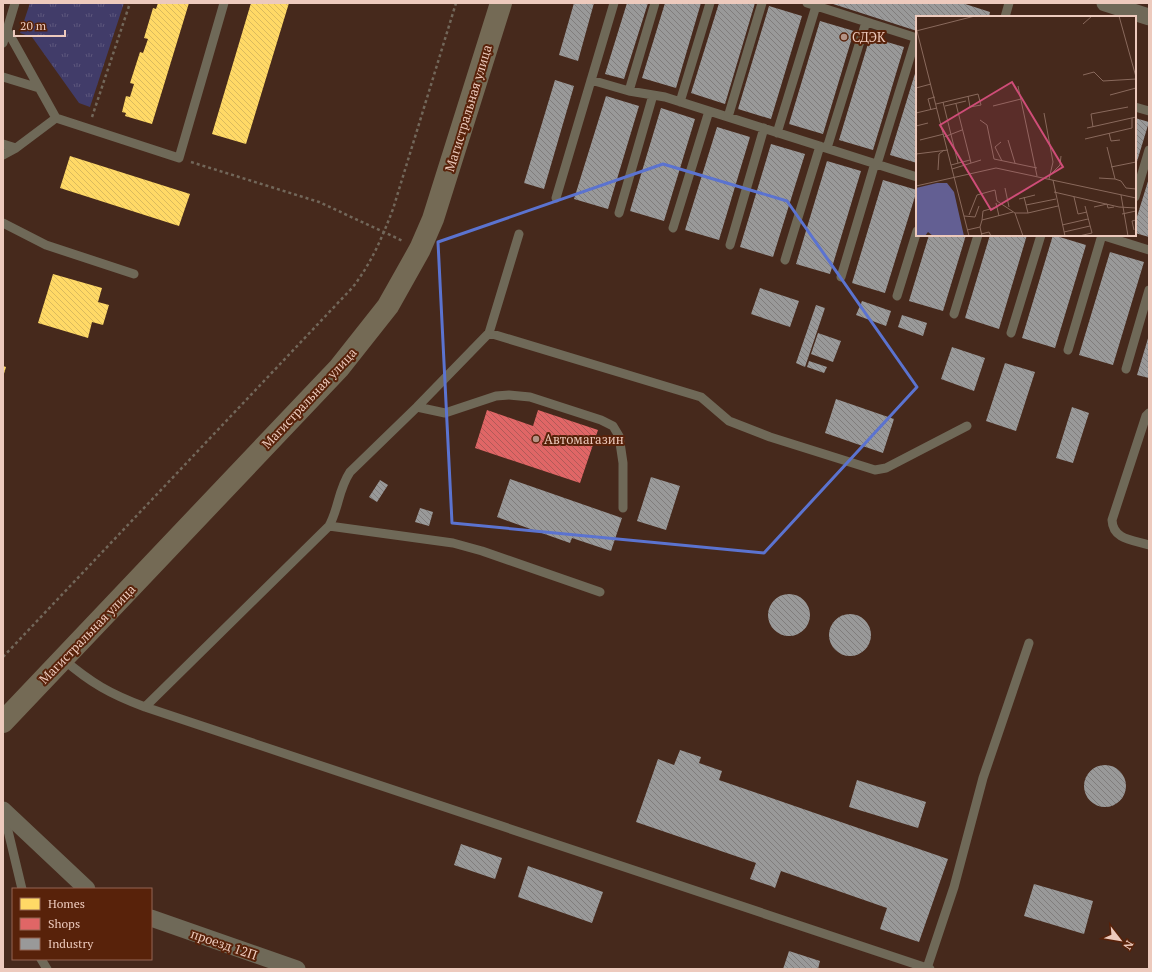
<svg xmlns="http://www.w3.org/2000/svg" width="1152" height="972" font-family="'PT Serif',serif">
	<defs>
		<pattern id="park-tufts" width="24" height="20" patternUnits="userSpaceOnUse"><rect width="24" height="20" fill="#413c69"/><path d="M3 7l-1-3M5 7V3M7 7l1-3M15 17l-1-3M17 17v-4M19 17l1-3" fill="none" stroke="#5d577c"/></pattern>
		<pattern id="homes-back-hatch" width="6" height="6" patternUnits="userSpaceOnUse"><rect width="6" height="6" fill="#ffd966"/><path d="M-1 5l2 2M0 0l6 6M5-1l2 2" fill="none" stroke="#daba5d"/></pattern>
		<pattern id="shops-back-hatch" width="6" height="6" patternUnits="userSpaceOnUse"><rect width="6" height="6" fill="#e06666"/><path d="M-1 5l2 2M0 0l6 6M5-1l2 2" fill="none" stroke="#b25a58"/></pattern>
		<pattern id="industry-back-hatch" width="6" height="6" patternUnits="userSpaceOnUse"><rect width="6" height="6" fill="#999"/><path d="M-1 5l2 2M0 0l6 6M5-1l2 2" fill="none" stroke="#807d7c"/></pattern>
	</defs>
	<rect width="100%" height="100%" fill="#46291c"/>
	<path fill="url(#park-tufts)" d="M30,3H124L90,107L79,103L32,37L20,33Z"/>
	<path fill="url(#homes-back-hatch)" d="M158,3H189L152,124L125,116L126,113L122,112L126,96L130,97L134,84L130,83L140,52L143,53L148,39L144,38L153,8L156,9Z
		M251,3H289L246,144L212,134Z
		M70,156L190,194L179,226L60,188Z
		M53,274L102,288L98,302L109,305L103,325L92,322L88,338L38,323Z
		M3,366L6,367L3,377Z"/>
	<path fill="url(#shops-back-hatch)" d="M487,410L533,426L538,410L598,430L580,483L475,448Z"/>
	<path fill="url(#industry-back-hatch)" d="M574,3H594L578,61L559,55Z
		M627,3H648L624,79L605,74Z
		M665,3H701L676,88L642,78Z
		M719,3H755L725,104L691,93Z
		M830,3H962L990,12L989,17H917V31Z
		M769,6L802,16L771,119L738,109Z
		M820,21L854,31L823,134L789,124Z
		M870,37L904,47L873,150L839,140Z
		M917,67V163L890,155Z
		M555,80L574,86L544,189L524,183Z
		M606,96L639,106L608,209L574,199Z
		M661,108L695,119L664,221L630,211Z
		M1135,118L1149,122L1135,168Z
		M717,127L750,137L719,240L685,230Z
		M771,144L805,154L773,257L740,247Z
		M827,161L861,171L830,274L796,264Z
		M1149,178V237L1135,233V223Z
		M883,180L917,190L885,293L852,283Z
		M929,235H966L943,311L909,301Z
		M990,235H1027L999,329L965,318Z
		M1053,235L1086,245L1055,348L1022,338Z
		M1110,252L1144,262L1113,365L1079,355Z
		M760,288L799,301L790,327L751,314Z
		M862,301L891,311L886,326L856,315Z
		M816,305L825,308L805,367L796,363Z
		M902,315L927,323L923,336L898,327Z
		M818,333L841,341L833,362L811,354Z
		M1149,335V378L1137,375Z
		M952,347L985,358L974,391L941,379Z
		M809,361L827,367L824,373L807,367Z
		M1005,363L1035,372L1016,431L986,421Z
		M836,399L894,419L883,453L825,433Z
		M1072,407L1089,413L1073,463L1056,458Z
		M651,477L680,486L666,530L637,521Z
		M510,479L622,518L611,551L572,538L570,543L497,517Z
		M380,480L388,485L377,502L369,497Z
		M420,508L433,512L429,526L415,522Z
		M768 615a21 21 0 1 1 42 0a21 21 0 1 1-42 0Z
		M829 635a21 21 0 1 1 42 0a21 21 0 1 1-42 0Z
		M680,750L701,757L699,763L722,771L719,780L948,859L919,942L880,929L887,908L781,871L775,888L771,886L750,879L756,863L636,822L658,759L674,765Z
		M1084 786a21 21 0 1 1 42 0a21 21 0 1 1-42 0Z
		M857,780L926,802L918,828L849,807Z
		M461,844L502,858L495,879L454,865Z
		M528,866L603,892L592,923L518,897Z
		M1034,884L1093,901L1084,934L1024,916Z
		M789,951L820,961L818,969H783Z"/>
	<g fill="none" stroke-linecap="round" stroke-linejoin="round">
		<path stroke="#72675a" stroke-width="2.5" stroke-dasharray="3 3" stroke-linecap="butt" d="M92,117L130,3
			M191,162L319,202L403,241
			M3,657L352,288C371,264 382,238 393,209L456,3"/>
		<path stroke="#6f6958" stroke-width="9" d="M807,3L917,38
			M1005,17L1009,3
			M7,30L56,118
			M3,43L15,3
			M3,77L39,88
			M591,80L629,91L665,97L917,177
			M629,91L655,3
			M680,102L710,3
			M1135,107L1149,111
			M728,117L762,3
			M777,133L816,6
			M3,144L16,148
			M827,148L866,22
			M3,155L16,148L56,118L179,158L224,3
			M877,164L916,38
			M1135,197L1149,150
			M556,198L614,3
			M619,213L653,95
			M3,223L46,245L134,274
			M673,228L709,111
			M1101,235L1149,250
			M730,245L764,128
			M785,260L820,146
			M841,277L875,163
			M897,296L917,231
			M954,314L978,235
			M489,333L519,234
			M1011,333L1041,235
			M1068,350L1102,235
			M1126,369L1149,290
			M417,407L445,413L496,396L509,395L530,397L601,420L613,426L619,436L623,463V508
			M1149,413L1146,416L1112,520C1113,540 1133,540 1149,545
			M329,526L453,543L482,551L600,592
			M63,659C91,683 110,694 145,707L930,969
			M145,707L329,526C339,508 338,490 350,472L417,407L489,333L701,397L729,421L770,437L875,470L886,468L967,426
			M4,814L22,889
			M41,959L47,969
			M927,968L954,887L983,778L1029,643"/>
		<path stroke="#6f6958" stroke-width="17" d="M1105,3L1149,17
			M3,810L87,889
			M151,918L297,969"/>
		<path stroke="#746a55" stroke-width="22" d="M3,722L339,368L388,306L420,249L433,219L501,3"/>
	</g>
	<path fill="none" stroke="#5b73d0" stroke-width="3" stroke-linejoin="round" d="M663,164L787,201L917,387L764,553L452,523L438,242Z"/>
	<g fill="#b39285" stroke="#58220a" stroke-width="1.5">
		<circle cx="844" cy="37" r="4"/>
		<circle cx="536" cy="439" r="4"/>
	</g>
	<g text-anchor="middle" stroke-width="4" stroke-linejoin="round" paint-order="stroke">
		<g font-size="13" fill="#edcabd" stroke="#58220a" text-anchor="start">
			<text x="852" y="42">СДЭК</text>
			<text x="544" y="444">Автомагазин</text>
		</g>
		<g font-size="13" fill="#edcabd" stroke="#58220a">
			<text transform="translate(468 108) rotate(-73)" y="5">Магистральная улица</text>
			<text transform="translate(309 398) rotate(-47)" y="5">Магистральная улица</text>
			<text transform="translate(87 634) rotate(-46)" y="5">Магистральная улица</text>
			<text transform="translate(224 944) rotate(19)" y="5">проезд 12П</text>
		</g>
	</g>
	<g transform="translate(916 16)">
		<rect width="220" height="220" fill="#46291c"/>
		<path d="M21,167H31L38,176L48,220H17L12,216L9,220H0V172Z" fill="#635f93"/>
		<path fill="none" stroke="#89695c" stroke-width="1" d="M203,0L220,61M167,8L176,0M0,11L53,220M0,15L59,0M167,59L178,56L187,65L220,63M102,70L121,160M0,72L15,68M194,79L220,72M27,86L42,147M20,88L62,78L65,89L54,91L52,80M40,88L55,147M29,90L50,85M77,90L105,83M15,94L12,83L19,81M0,97L21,92M128,97L137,146L133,163M64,104L71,109L78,143L121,152M0,110L12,107M177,111L175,98L212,91M171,112L220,101M193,117L195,125L204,124M28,121L46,114M169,123L216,112V102M4,124L28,118M92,124L99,147M85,126L79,131L86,145M191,131L199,163L205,165L210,172L220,173M0,138L32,134M35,149L54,144M195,151L220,146M36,153L65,144M22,154L23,138L28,134M135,158L144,149L145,140M183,162L199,163M137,164L149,220M0,170L80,152L220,182M89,172L93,191M138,176L203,191L220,192M205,179L212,220M108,181L112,197M158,181L162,198L171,196M103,183L119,179M80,187L83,200M110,189L140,183M178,191L191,188L192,192L198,191M99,197H112L142,190M206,198L220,195M53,199L61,179L79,174L81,185L99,197L107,220M48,200L59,201L63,190M66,204L67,195L81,191M146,209L172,203M51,214L64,211M218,214L216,205L220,204M148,216L174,210M65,218L73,216L75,220M66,220L64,211L66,204L97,196M163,220L176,217L169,190"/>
		<path fill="#cf4d78" fill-opacity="0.15" stroke="#cf4d78" stroke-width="2" d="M96,66L147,151L75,194L24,109Z"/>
		<rect width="220" height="220" fill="none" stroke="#edcabd" stroke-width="2"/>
	</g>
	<rect width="1152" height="972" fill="none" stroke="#edcabd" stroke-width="8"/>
	<rect x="12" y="888" width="140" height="72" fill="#58220a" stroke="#946552"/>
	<rect x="20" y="898" width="20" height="12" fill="#ffd966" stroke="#946552"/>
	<text x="48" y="908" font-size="12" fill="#edcabd">Homes</text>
	<rect x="20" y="918" width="20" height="12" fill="#e06666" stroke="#946552"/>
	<text x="48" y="928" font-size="12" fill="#edcabd">Shops</text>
	<rect x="20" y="938" width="20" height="12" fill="#999999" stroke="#946552"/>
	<text x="48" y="948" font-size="12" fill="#edcabd">Industry</text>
	<g transform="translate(1120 940) rotate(121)" stroke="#58220a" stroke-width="3" paint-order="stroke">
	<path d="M0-3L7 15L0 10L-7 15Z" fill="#edcabd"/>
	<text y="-6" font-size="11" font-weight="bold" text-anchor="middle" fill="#edcabd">N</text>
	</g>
	<path d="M14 30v6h51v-6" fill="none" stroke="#edcabd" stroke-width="2"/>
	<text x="20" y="30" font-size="12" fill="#edcabd" stroke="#58220a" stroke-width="3" paint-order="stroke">20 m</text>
</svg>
